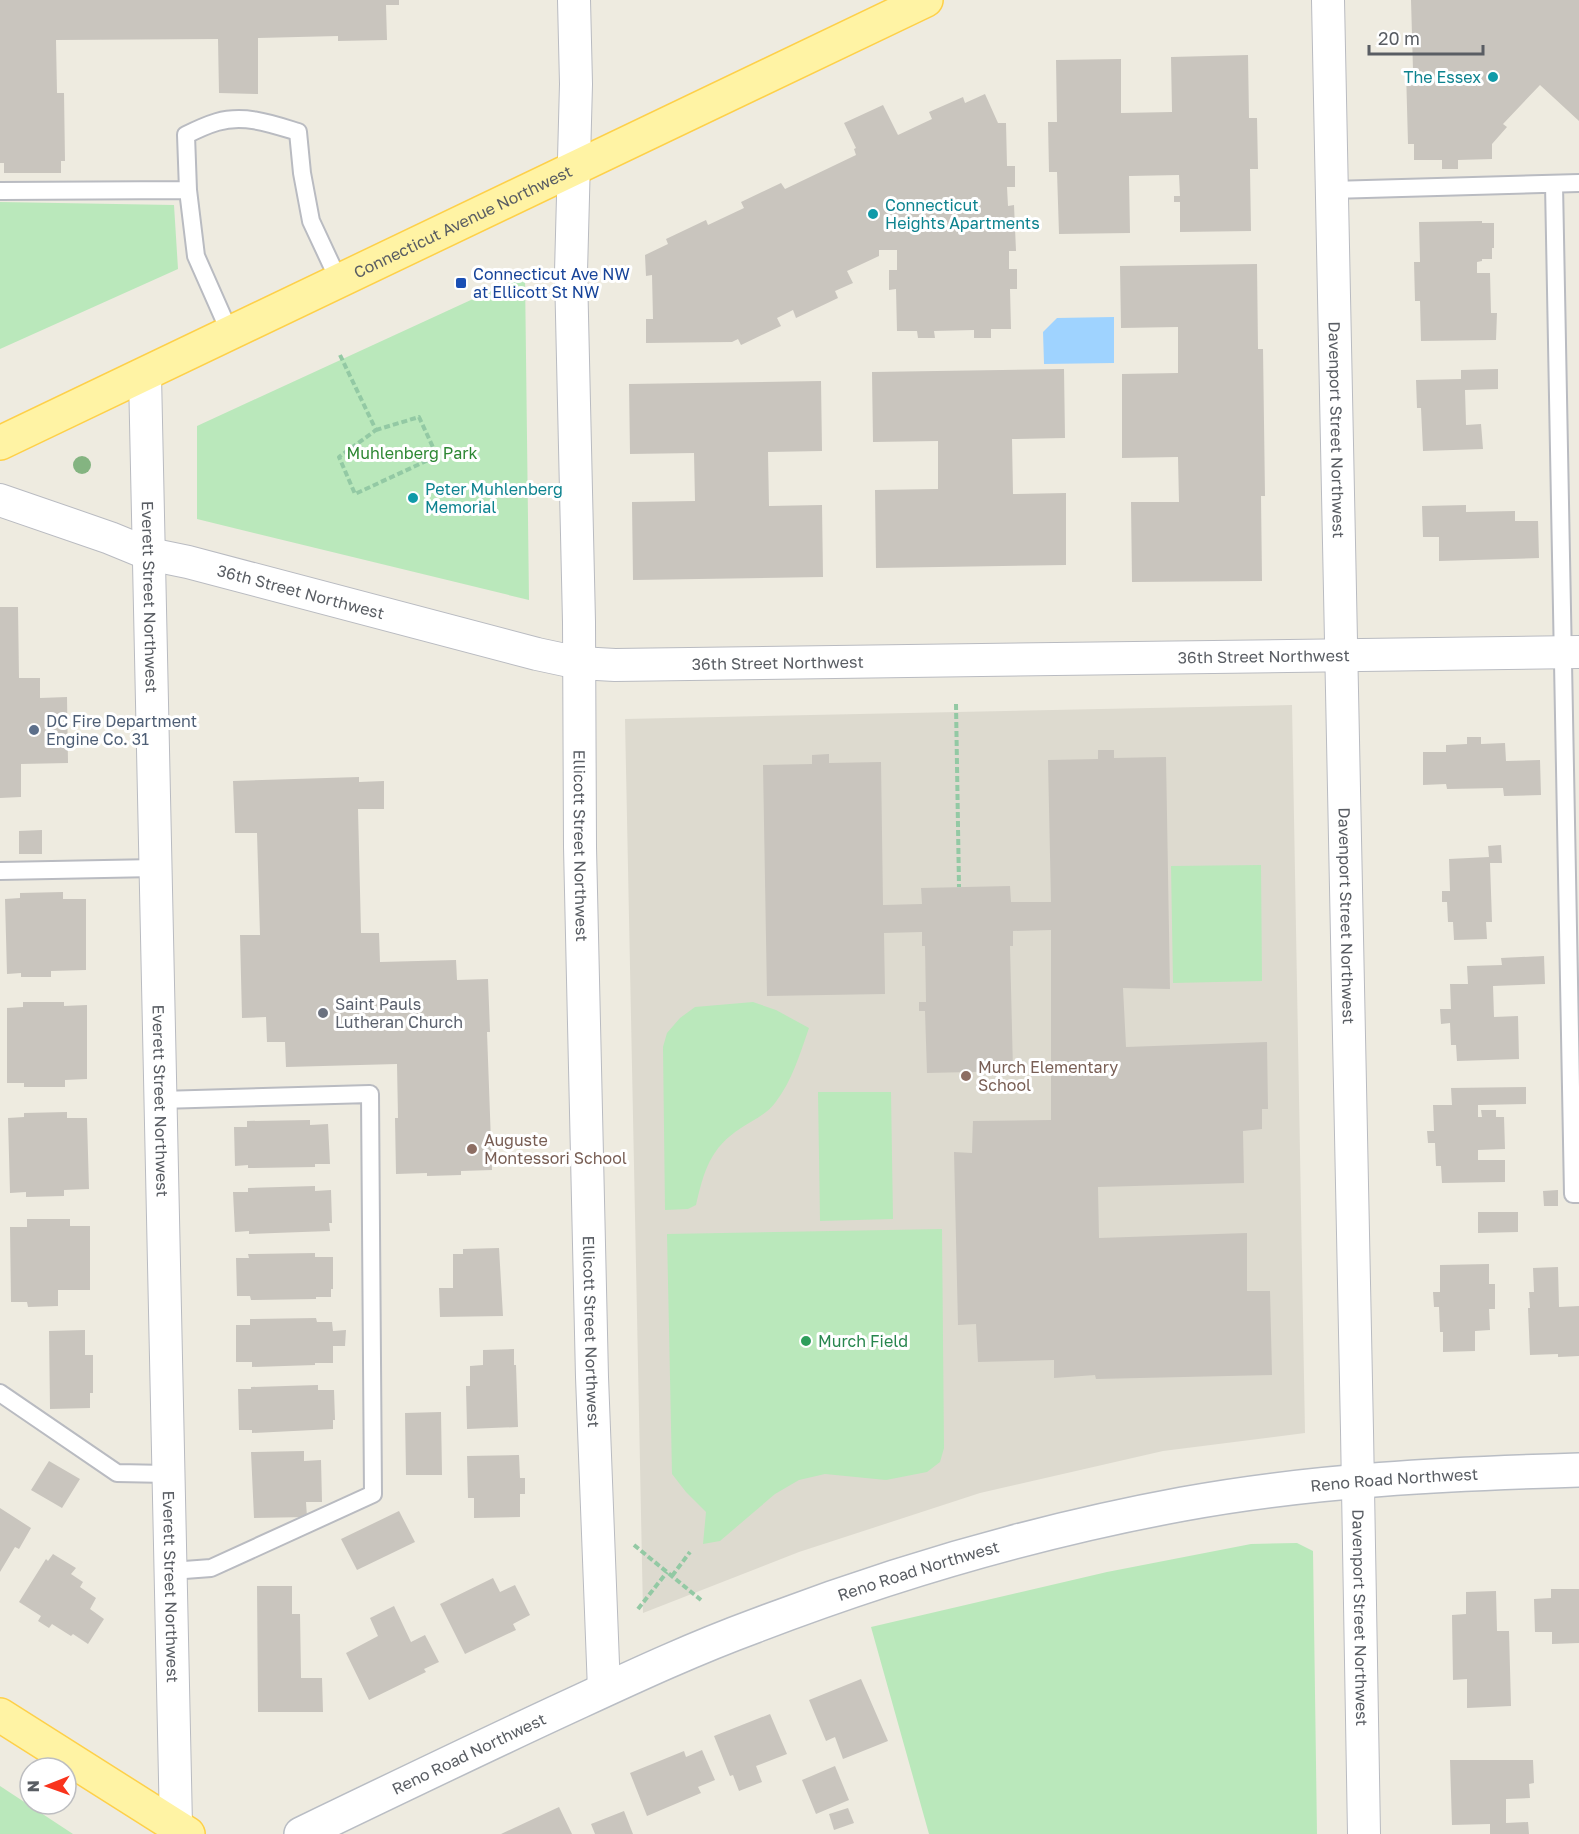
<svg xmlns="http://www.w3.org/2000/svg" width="1579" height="1834" font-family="'Golos Text',sans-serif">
	<rect width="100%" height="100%" fill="#eeebe0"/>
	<path fill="#dddacf" d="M1292,705L1305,1433L1163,1451L980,1493L799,1552L643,1613L625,719Z"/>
	<path fill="#bae8bb" d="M0,202L174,205L178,269L0,349Z
		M525,275L529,600L197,519V426Z
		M1261,865L1262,981L1173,983L1171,866Z
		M753,1002L776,1010L809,1028C800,1054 792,1081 775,1103C767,1114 752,1121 741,1128C710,1148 704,1171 696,1205L688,1209L665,1210L663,1047L667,1033L680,1018L695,1007Z
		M818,1092H891L893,1219L820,1221Z
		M942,1229L944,1448L940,1462L927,1472L886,1480L825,1474L799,1480L775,1494L720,1541L703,1544L706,1512L686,1492L672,1474L667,1234Z
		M1297,1543L1313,1551L1317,1834H929L871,1627L1107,1572L1251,1544Z
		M0,1786L73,1834H0Z"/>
	<path fill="#9fd3ff" d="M1114,317V363L1044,364L1043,332L1057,318Z"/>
	<path fill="#c9c5be" d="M0,0H399V5H386L387,40L338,41V36L258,38V94L219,93L218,39L56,40L57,93H64L65,161H61V173H4V163H0Z
		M1411,0H1579V121L1540,85L1503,124L1507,127L1492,144V159L1458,160V169H1442V160H1414V144H1408L1406,70H1413Z
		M1248,55L1249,118H1257L1258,169H1250L1251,231L1180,232V202H1174V196H1180L1179,175L1129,176L1130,233L1059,234L1057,172H1049L1048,122H1057L1056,60L1121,59V113L1172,112L1171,57Z
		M985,94L998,123H1006L1007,166H1015V187H1007L1008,206L1014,205L1016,251H1009V269H1017V289H1010L1011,329H991V338H974V330L934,331L935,338H918L917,331H897L896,289L889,290V270H897V250H879V256L847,271L853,283L835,291L838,298L796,318L793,310L777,318L781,326L741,345L738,339L732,342L646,343V319H653L652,275L646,276L645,255L668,244L666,239L706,220L708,225L744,208L741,202L781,183L785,189L856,155L854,149L856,148L844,123L883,105L898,135L932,119L929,112L963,97L965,103Z
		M1482,221V223H1494V248H1492V259H1482V261L1477,262V273H1490L1491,313H1497L1496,340L1421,341L1420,301H1415L1414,262H1420L1419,222Z
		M1257,264L1258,349H1263L1265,496H1261L1262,581L1132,582L1131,502H1179L1178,457L1122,458V374L1178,373V327L1121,328L1120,266Z
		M1064,369L1065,438L1012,439L1013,494L1066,493V565L876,568L875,490L938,489V441L873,442L872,372Z
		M1498,369V389L1465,390L1466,425L1481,424L1483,449L1423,451L1421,408H1417L1416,380L1461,379V370Z
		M821,381L822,451L768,452L769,506L822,505L823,577L633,580L632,502L695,501L694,453L630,454L629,384Z
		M1466,505V512L1515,511V521H1538L1539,558L1439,561V537H1423L1422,506Z
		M0,607H18L19,678H40V698L67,697L68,763L21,764V797L0,798Z
		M1467,737H1481V744L1505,743L1506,761L1540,760L1541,795L1504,796L1503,788L1447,789L1446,784L1423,785V752H1446V745L1467,744Z
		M1098,750H1114V758L1166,757L1170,989L1123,988L1126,1047L1267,1042L1268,1109H1262V1129L1243,1131L1244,1183L1098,1187L1099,1238L1247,1233V1291H1270L1272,1375L1096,1379L1095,1375L1054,1378V1360L978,1362L976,1324L958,1325L954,1152L972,1153L973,1121L1051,1120V930L1013,931V946H1010L1013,1071L927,1073L925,1011H919V1002H926L925,946H922V932L884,933L885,994L767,996L763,765L812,764V755L829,754V763L881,762L883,905L922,904L921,888L1010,886L1011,902H1051L1048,760L1098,759Z
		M359,777V782L384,781V809H358L361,933H379L380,962L456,960L457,980L488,979L490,1032H487L492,1170L461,1171V1175L427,1176V1173L396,1174L395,1118H398L397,1064L286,1067L285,1042H267L266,1017L242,1018L240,935H260L257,833H235L233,781Z
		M42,830V854H19V831Z
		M1501,845L1502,863H1490L1492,922H1486L1487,939L1454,940L1453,922H1448L1447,902H1442V891H1450L1449,859L1489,857L1488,846Z
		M63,892V899H86V970L51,971V977H21V973L7,974L5,899L20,898V893Z
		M1544,956L1545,984L1493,986L1494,1017L1518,1016L1519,1059L1457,1061L1456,1045H1451L1450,1023L1441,1024L1440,1009H1451L1450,984H1468L1467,966L1502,965L1501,958Z
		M23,1002H64V1006L87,1005V1079L65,1080V1087H24V1083H7V1008L23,1007Z
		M1526,1087V1104L1478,1105V1117H1482L1481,1110H1496V1117H1504L1505,1149L1478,1150V1160H1505V1182L1442,1183L1441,1166H1436L1435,1143H1428L1427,1131H1434L1433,1105H1452L1451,1088Z
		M67,1112V1118H87L89,1189L64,1190V1196L26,1197V1192L10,1193L8,1118L24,1117V1113Z
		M310,1120V1125L328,1124L330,1164H315V1167L248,1168V1165L235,1166L234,1127H247V1121Z
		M315,1186V1191L331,1190L332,1223H329L330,1231L249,1234V1231L235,1232L233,1192H248V1188Z
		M1558,1190V1206H1544L1543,1191Z
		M1478,1212H1518V1232L1478,1233Z
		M27,1219H70V1226H90V1290H58V1306L28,1307L27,1302H11L10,1227H27Z
		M499,1248L503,1316L440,1317L439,1288H453V1254H463V1249Z
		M315,1253V1257H333V1289H331V1297H316V1299L251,1300L250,1296H237L236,1258H249L248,1254Z
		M1489,1264V1284H1495V1309H1489L1490,1330L1475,1331V1351L1443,1352V1332H1440L1439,1307H1434L1433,1292H1440V1265Z
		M1558,1267L1559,1307L1579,1306V1356L1558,1357V1354L1530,1355L1528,1308H1530L1529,1292H1534L1533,1268Z
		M316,1318L317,1322H332L333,1331L346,1330L345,1346H333V1363H315V1365L252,1367V1362H236V1325H250V1319Z
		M85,1330V1355H93V1393H90V1408L50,1409L49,1331Z
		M514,1349V1365H516L518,1427L467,1429L466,1386H470V1366L483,1365V1350Z
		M318,1385V1390H334L335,1420H333V1429L252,1433V1430H239L238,1389H251V1387Z
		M441,1412L442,1475H406L405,1413Z
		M304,1451V1461L321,1460L322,1502H306L307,1517L254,1518L251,1452Z
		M519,1455L520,1478H525V1494H520V1517L474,1518V1498H468L467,1456Z
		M49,1461L80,1479L62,1508L31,1490Z
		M0,1508L31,1528L19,1549L15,1547L0,1572Z
		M399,1511L415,1542L357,1570L341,1539Z
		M53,1554L76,1568L71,1574L83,1582L80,1587L96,1598L90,1609L104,1619L88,1644L73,1634L71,1636L52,1624L49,1628L38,1621L41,1616L19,1602L46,1559L48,1561Z
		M493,1578L500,1592L515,1585L530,1615L513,1624L516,1630L465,1654L440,1604Z
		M257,1586H292V1614H300L301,1678H322L323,1712H258Z
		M1551,1589H1579V1643L1552,1644V1632H1535L1534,1599L1551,1598Z
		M1496,1591L1497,1631H1509L1511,1706L1467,1708V1679L1453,1680L1452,1615L1466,1614V1592Z
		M394,1606L411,1642L425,1635L439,1662L424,1669L426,1672L369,1700L346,1653L378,1636L370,1618Z
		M861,1679L888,1741L843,1759L835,1737L826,1741L809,1700Z
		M770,1714L787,1754L756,1766L762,1782L739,1791L733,1775L730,1776L714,1736Z
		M702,1750L715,1780L698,1787L701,1793L647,1816L630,1773L684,1751L686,1757Z
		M1450,1760H1533L1534,1783L1529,1784L1530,1798L1506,1799V1823L1528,1822L1529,1834H1490V1824L1452,1825Z
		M835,1766L849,1800L816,1814L802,1780Z
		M559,1807L572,1834H501Z
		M848,1808L854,1823L834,1830L829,1814Z
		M624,1811L633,1834H595L591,1824Z"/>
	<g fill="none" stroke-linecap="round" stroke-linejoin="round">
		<g stroke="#b9bbc1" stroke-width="20">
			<path id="lane" d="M1554,184L1573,1194H1579
				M1331,190L1579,183
				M0,191L188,190
				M230,333L196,256L188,190L186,135C196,130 207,125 217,122C245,114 272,124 298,132L302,173L311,221L339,281
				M0,871L156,868
				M160,1100L370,1094L373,1494L211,1568L171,1571
				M0,1393L117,1473L168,1474"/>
		</g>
		<g stroke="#b9bbc1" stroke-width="34">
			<g id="street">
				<path id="s1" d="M574,0L576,84L571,272L579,622L580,847L592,1377L604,1690"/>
				<path id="s2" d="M1328,0L1357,1431L1364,1834"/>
				<path id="s3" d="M145,375L176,1826"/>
				<path id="s4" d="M0,500L110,538L149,554L188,562L537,654L579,663L615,665L1579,652"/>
			</g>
		</g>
		<g stroke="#b9bdc4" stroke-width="36">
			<g id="secondary">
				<path id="s5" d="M301,1834C386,1793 471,1752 557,1712C622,1682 687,1651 755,1626C893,1573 1037,1531 1183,1504C1313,1480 1447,1474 1579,1470"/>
			</g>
		</g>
		<g stroke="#fed049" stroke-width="36">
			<g id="primary">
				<path id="s6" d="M0,443L926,0"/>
				<path d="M0,1715L188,1834"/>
			</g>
		</g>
		<path stroke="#93c9a4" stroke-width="4" stroke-dasharray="6 3" stroke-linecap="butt" d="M340,355L376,430L339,457L355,494L437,456L419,417L376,430
			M956,704L959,887
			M634,1545L701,1600
			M672,1576L690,1552
			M638,1609L667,1572"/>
		<use href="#lane" stroke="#fff" stroke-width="16"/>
		<use href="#street" stroke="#fff" stroke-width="32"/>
		<use href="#secondary" stroke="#fff" stroke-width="33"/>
		<use href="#primary" stroke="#fff3a4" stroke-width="33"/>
	</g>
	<circle fill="#84b481" cx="82" cy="465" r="9"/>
	<g fill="#0f9aa8" stroke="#fff" stroke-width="2">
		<circle cx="1493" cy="77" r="6"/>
		<circle cx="873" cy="214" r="6"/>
		<circle cx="413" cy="498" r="6"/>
	</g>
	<rect fill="#1a4fb4" stroke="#fff" stroke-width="2" x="455" y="277" width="12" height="12" rx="3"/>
	<circle fill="#5c6f8a" stroke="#fff" stroke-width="2" cx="34" cy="730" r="6"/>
	<circle fill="#6b7280" stroke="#fff" stroke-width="2" cx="323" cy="1013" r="6"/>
	<g fill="#8d6e63" stroke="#fff" stroke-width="2">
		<circle cx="966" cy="1076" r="6"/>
		<circle cx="472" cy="1149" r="6"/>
	</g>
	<circle fill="#2e9e5b" stroke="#fff" stroke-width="2" cx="806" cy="1341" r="6"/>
	<g text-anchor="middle" stroke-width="6" stroke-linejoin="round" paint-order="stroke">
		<g font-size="16" fill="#0d838f" stroke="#fff" text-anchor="start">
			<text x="1481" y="83" text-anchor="end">The Essex</text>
			<text x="885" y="211">Connecticut<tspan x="885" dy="18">Heights Apartments</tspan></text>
			<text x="425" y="495">Peter Muhlenberg<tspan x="425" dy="18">Memorial</tspan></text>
		</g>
		<g font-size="16" fill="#595d63" stroke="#fff">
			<text dy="6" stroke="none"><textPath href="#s6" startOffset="513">Connecticut Avenue Northwest</textPath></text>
			<text dy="6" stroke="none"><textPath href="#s2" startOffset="430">Davenport Street Northwest</textPath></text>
			<text dy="6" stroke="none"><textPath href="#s4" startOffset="315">36th Street Northwest</textPath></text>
			<text dy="6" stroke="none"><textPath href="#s3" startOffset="222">Everett Street Northwest</textPath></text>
			<text dy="6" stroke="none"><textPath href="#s4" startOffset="1287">36th Street Northwest</textPath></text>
			<text dy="6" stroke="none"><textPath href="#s4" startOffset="801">36th Street Northwest</textPath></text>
			<text dy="6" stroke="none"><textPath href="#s1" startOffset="846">Ellicott Street Northwest</textPath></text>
			<text dy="6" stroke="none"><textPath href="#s2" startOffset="916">Davenport Street Northwest</textPath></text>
			<text dy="6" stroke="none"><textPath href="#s3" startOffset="726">Everett Street Northwest</textPath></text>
			<text dy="6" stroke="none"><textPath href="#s1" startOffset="1332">Ellicott Street Northwest</textPath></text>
			<text dy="6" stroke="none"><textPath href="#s5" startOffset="1158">Reno Road Northwest</textPath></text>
			<text dy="6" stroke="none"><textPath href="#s5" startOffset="672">Reno Road Northwest</textPath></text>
			<text dy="6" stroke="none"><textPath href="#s3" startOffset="1212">Everett Street Northwest</textPath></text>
			<text dy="6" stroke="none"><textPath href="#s2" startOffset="1618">Davenport Street Northwest</textPath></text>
			<text dy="6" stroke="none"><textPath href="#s5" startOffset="186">Reno Road Northwest</textPath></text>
		</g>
		<g font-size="16" fill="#164399" stroke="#fff" text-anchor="start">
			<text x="473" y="280">Connecticut Ave NW<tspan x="473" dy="18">at Ellicott St NW</tspan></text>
		</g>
		<g font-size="16" fill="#2d8733" stroke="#fff">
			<text x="412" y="459">Muhlenberg Park</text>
		</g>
		<g font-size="16" fill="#4e5e75" stroke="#fff" text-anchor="start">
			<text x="46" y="727">DC Fire Department<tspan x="46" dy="18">Engine Co. 31</tspan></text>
		</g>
		<g font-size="16" fill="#5b616d" stroke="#fff" text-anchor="start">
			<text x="335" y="1010">Saint Pauls<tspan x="335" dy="18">Lutheran Church</tspan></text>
		</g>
		<g font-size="16" fill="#785e54" stroke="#fff" text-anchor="start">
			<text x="978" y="1073">Murch Elementary<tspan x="978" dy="18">School</tspan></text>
			<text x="484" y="1146">Auguste<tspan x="484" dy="18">Montessori School</tspan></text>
		</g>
		<g font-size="16" fill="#27864d" stroke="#fff" text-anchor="start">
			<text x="818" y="1347">Murch Field</text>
		</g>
	</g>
	<g transform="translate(48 1786) rotate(269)"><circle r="28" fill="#ffffff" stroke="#bdbec1" stroke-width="1.5"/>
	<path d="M0-4.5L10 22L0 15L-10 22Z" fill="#f9331c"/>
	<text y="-9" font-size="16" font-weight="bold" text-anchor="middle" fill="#595d63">N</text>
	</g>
	<path d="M1369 45v9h114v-9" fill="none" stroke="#595d63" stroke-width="3"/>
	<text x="1378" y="45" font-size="18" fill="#595d63" stroke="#ffffff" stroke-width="4.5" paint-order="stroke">20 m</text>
</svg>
